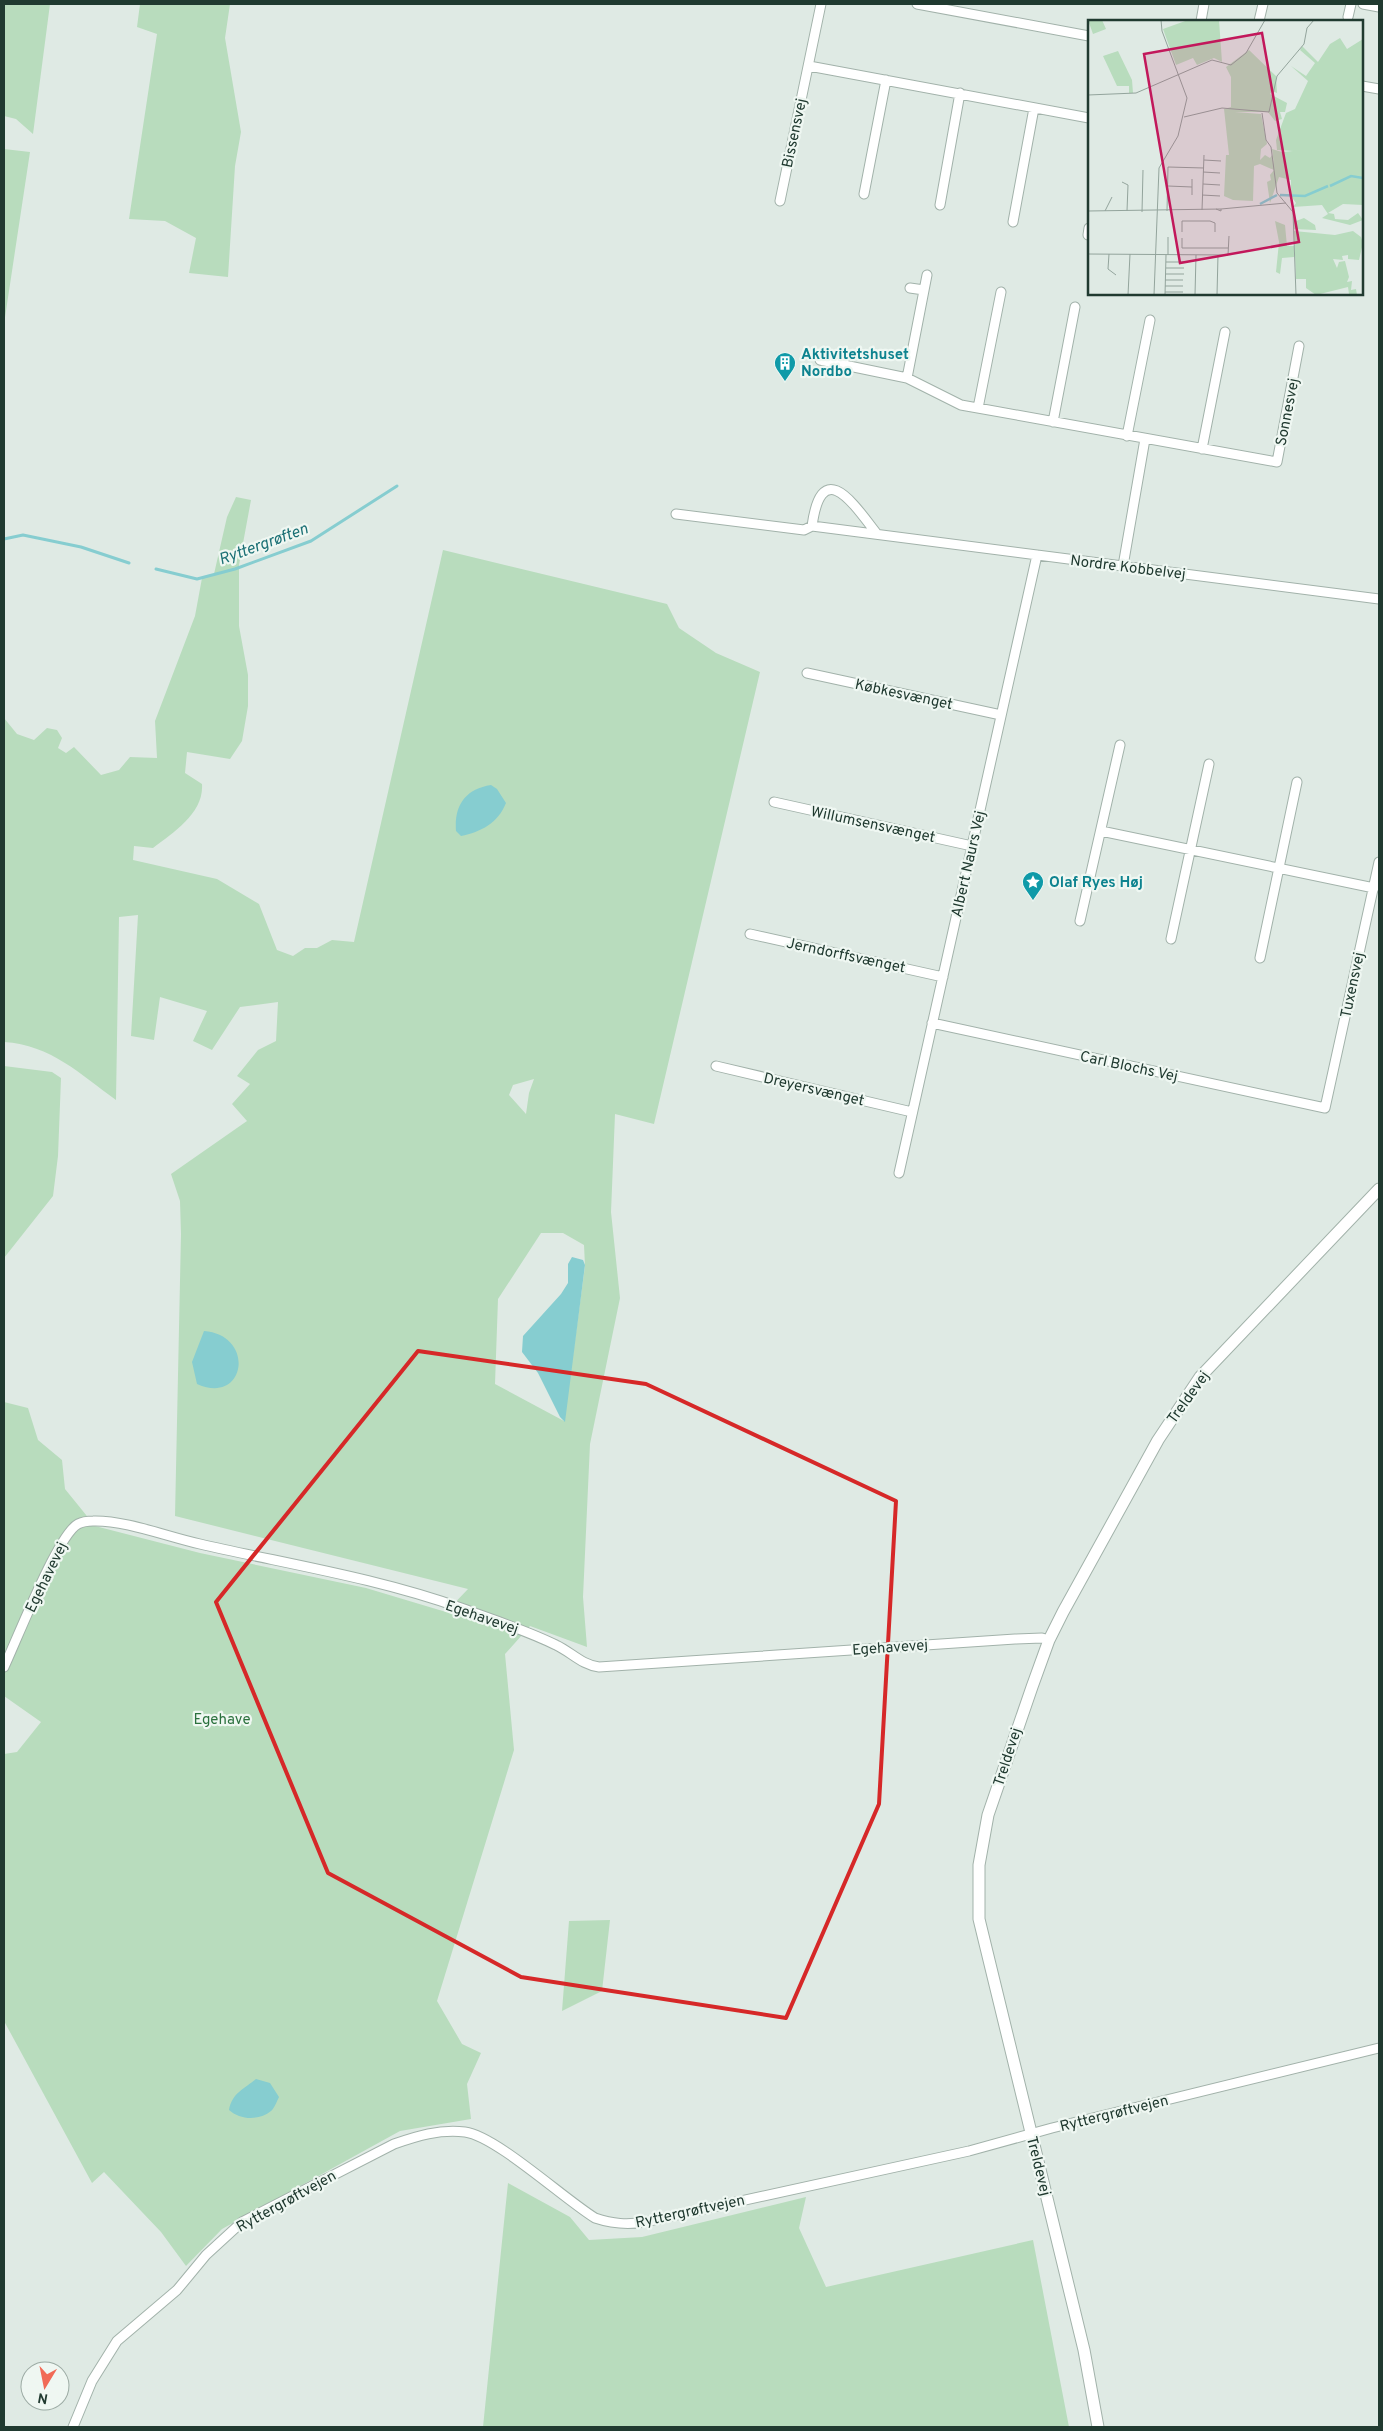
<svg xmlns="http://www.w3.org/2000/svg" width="1383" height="2431" font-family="Overpass,sans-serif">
	<rect width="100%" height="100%" fill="#dfeae4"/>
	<path fill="#b8dcbd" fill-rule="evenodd" d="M4,4H50L33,134L16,119L4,116Z
		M140,4H230L225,38L241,132L235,166L228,277L189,273L196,238L165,221L129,219L157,34L137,27Z
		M4,149L30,152L4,324Z
		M236,497L251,500L239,565V626L248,675V706L242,741L230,759L187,752L185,773L202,784C204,813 174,832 153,848L134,846L133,860L217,879L259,904L277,950L293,956L305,948H317L332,940L354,942L443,550L667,604L679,628L716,653L760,672L654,1124L615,1114L611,1212L620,1298L590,1444L583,1597L587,1647L530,1626L505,1654L514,1750L437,2001L462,2044L481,2053L467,2084L471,2119L400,2131L222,2229L186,2266L161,2232L104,2172L92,2183L4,2021V1754L17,1752L41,1722L4,1696V1402L28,1408L38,1440L62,1460L65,1489L95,1526L200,1553L366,1588L446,1612L468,1589L175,1516L181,1234L180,1201L171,1174L247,1121L232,1104L250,1084L237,1076L258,1050L276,1041L278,1002L240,1007L212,1050L193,1041L207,1011L160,997L154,1040L131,1036L138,915L119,917L116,1100C80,1074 51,1045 4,1042V718L17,734L34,740L47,728L57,730L62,738L58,748L66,753L74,747L101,775L119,770L130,757L157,758L155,721L195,616L202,578L214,574L227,517ZM534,1079L529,1093L526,1114L509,1095L513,1085ZM541,1233H563L584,1245L585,1266L564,1421L495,1384L498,1299Z
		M4,1066L52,1072L61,1078L58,1156L53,1196L4,1258Z
		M610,1920L602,1991L562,2011L569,1921Z
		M508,2183L570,2217L589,2240L642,2237L806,2197L799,2228L826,2287L1033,2240L1069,2427H483Z"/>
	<path fill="#86cdd0" d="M491,785L497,789L506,803C498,823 481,832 461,836L456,831C454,806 465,789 491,785Z
		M572,1257L583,1260L585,1265L565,1422L560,1417L538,1373L522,1352L523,1336L561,1294L568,1283V1264Z
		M204,1331C256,1335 246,1406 197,1384L192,1362Z
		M256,2079L270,2083L279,2097C277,2101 274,2109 271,2111C259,2121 240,2120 229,2110C232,2093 244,2089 256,2079Z"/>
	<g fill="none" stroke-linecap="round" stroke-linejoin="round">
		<path stroke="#86cdd0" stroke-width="3" d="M4,539L23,535L81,547L129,563
			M156,569L197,579L235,569L311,541L397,486"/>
		<g stroke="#a2b2aa" stroke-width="11">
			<path id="minor" d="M917,4L1089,36
				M1363,4L1379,7
				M1348,17L1351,4
				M1201,21L1204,4
				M1259,21L1263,4
				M809,66L1089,118
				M1362,86L1379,89
				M864,194L886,80
				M780,201L821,4
				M940,205L960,93
				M1013,222L1034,108
				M1088,235L1089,228
				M927,275L907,378L961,405L1277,462L1299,346
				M910,288L924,290
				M820,360L907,378
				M978,408L1001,292
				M1053,422L1075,307
				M1127,436L1150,320
				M1202,449L1225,332
				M676,514L804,530L812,526
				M877,534C855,506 822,454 812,526C1001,550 1190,575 1379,599
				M1123,566L1145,439
				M807,673L1001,715
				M774,802L972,846
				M1101,831L1374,888
				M1080,921L1120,745
				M750,934L943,977
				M1171,939L1209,764
				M1260,958L1297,782
				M932,1023L1325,1108L1379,862
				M716,1066L912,1112
				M899,1173L1037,555
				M4,1667C16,1642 58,1534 78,1524C82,1522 89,1521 93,1521C125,1520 168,1537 200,1544C287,1564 377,1578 461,1608C493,1620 526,1630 556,1645C571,1652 582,1665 599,1667L1015,1639L1042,1638L1049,1640
				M73,2427L92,2381L117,2341L177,2290L206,2255L242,2222L394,2144C417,2136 439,2129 465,2132C496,2136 564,2199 595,2218C613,2224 627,2225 645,2222L969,2151L1052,2128L1379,2048"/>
		</g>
		<g stroke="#a2b2aa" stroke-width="13">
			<path id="tertiary" d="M1098,2427L1084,2350L979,1919V1865L988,1815L1032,1687L1049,1640L1063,1612L1158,1440L1200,1377L1379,1189"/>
		</g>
		<use href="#minor" stroke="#fff" stroke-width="9"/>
		<use href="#tertiary" stroke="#fff" stroke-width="11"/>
	</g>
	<path fill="none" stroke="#d62828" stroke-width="4" stroke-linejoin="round" d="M418,1351L646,1384L896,1501L879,1804L786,2018L521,1977L328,1873L216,1602Z"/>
	<defs>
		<g id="building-pin" transform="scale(1.125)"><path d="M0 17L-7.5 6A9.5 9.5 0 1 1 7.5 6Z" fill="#0f9aa8" stroke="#eff7f2"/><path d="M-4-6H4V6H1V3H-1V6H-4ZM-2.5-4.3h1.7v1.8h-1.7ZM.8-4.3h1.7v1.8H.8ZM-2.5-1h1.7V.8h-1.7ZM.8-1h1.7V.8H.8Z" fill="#fff"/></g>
		<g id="sight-pin" transform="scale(1.125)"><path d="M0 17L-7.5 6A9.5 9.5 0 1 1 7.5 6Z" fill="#0f9aa8" stroke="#eff7f2"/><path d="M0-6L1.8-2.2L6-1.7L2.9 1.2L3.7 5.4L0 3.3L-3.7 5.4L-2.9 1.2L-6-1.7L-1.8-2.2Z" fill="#fff"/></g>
	</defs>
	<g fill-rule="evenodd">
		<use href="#building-pin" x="785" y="363"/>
		<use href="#sight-pin" x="1033" y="882"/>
	</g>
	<g text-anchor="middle" stroke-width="4.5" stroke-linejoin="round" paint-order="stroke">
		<g font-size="15" fill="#203a30" stroke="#eff7f2">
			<text transform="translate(794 133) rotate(-78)" y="5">Bissensvej</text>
			<text transform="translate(1287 412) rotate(-79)" y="5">Sonnesvej</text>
			<text transform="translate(1128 567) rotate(7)" y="5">Nordre Kobbelvej</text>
			<text transform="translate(904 694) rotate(12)" y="5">Købkesvænget</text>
			<text transform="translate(873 824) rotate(12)" y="5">Willumsensvænget</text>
			<text transform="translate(968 864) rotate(-77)" y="5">Albert Naurs Vej</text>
			<text transform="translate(846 955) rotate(12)" y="5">Jerndorffsvænget</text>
			<text transform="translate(1352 985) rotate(-78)" y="5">Tuxensvej</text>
			<text transform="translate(1129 1066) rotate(12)" y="5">Carl Blochs Vej</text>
			<text transform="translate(814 1089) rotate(13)" y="5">Dreyersvænget</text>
			<text transform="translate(1188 1397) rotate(-54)" y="5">Treldevej</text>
			<text transform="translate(46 1577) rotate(-64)" y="5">Egehavevej</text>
			<text transform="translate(482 1617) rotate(19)" y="5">Egehavevej</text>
			<text transform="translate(890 1647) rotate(-4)" y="5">Egehavevej</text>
			<text transform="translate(1007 1757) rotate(-72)" y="5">Treldevej</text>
			<text transform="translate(1114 2113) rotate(-14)" y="5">Ryttergrøftvejen</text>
			<text transform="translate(1039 2166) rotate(76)" y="5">Treldevej</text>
			<text transform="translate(286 2201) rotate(-29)" y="5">Ryttergrøftvejen</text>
			<text transform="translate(690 2211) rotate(-12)" y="5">Ryttergrøftvejen</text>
		</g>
		<g font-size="15" font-weight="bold" fill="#0d838f" stroke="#eff7f2" text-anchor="start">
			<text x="801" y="359">Aktivitetshuset<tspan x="801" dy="17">Nordbo</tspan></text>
			<text x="1049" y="887">Olaf Ryes Høj</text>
		</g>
		<g font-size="15" fill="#2b713e" stroke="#eff7f2">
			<text x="222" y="1724">Egehave</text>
		</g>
		<g font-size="16" font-style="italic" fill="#1b7075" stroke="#eff7f2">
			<text transform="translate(263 543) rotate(-20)" y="6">Ryttergrøften</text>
		</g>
	</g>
	<g transform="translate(1088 20)">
		<rect width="275" height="275" fill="#dfeae4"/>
		<path d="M0,0H14L18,9L5,14ZM100,0H131L134,42L126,38L109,45L105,38L88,45L75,9ZM252,18L259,29L275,19V189V185L255,184L240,193L246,194L247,199L260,200L270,193L275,200L262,205L234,198L240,194L234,185L205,187L208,183L203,176V160L191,157L182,183L179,162L183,160L182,155L186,150L172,144L166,146L165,181L145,180L136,176L138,135H141L136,89L143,87V57L138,47L161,30L188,56L189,73L184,71L182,74L199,83L197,92H192L194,99L187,101L180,92H147L173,94L179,124L173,129L172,140L177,135L182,138L184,135L186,145L184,129L194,132L205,131L189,130L188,120L198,93L207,89L220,61L203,46L218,56L227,43L212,30L214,26L230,42L242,24ZM30,31L44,60L45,73H41V66H29L15,36ZM206,188L208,201L216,198L227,205L228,210L206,209ZM187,201L197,205L199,226H206V237L194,238L192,254L188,252L191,222ZM206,211L247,215L265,211L273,217L275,223L271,240L260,239V235L254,236L255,240L245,239L249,248L251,242L257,241L261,257L259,262L264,261L263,270L268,269L269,275H255L261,274L260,267L228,275L218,268V259H208Z" fill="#b8dcbd"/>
		<path fill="none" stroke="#86cdd0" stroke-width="2.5" d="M242,166L263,156L275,158M192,175L217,176L240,166M172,184L189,175"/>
		<path fill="none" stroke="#93a49c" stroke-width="1" d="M0,75L48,73L124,40L143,45L158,33L177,0M174,93L178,120L183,127L189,173L205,192L208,275M96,97L134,88L181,92L189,56L216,24L219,8L226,0M116,140L133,141M115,152L132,153M34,162L40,165L39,191M115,164L132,165M80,166L104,167M104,175V159M114,175L132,176M133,189L198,183M114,190L116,135M0,191L133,189V191L128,189M17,191L24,177M79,191L80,147L116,148M54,192L55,150M94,212V201H122L127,203V212M94,218V228H140M0,234L140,235L141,216M21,234L20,249L28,255M80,235V217M78,242H96M78,248H96M78,254H96M77,260H95M77,266H95M77,272H95M40,275L42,234M66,275L71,148L90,116L99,78L74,11L73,0M77,275L78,235M107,275L108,235M129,275L130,235"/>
		<path fill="#c2185b" fill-opacity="0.15" stroke="#c2185b" stroke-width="2.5" d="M174,13L211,222L92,243L56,34Z"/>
		<rect width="275" height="275" fill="none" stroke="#203a30" stroke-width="2.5"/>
	</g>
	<rect width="1383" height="2431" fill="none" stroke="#203a30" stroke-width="10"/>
	<g transform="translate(45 2386) rotate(190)"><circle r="24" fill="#eff7f2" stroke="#9caba4"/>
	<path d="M0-4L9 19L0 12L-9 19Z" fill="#f16a56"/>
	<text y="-8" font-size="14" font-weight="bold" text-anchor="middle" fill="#203a30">N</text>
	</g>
</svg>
